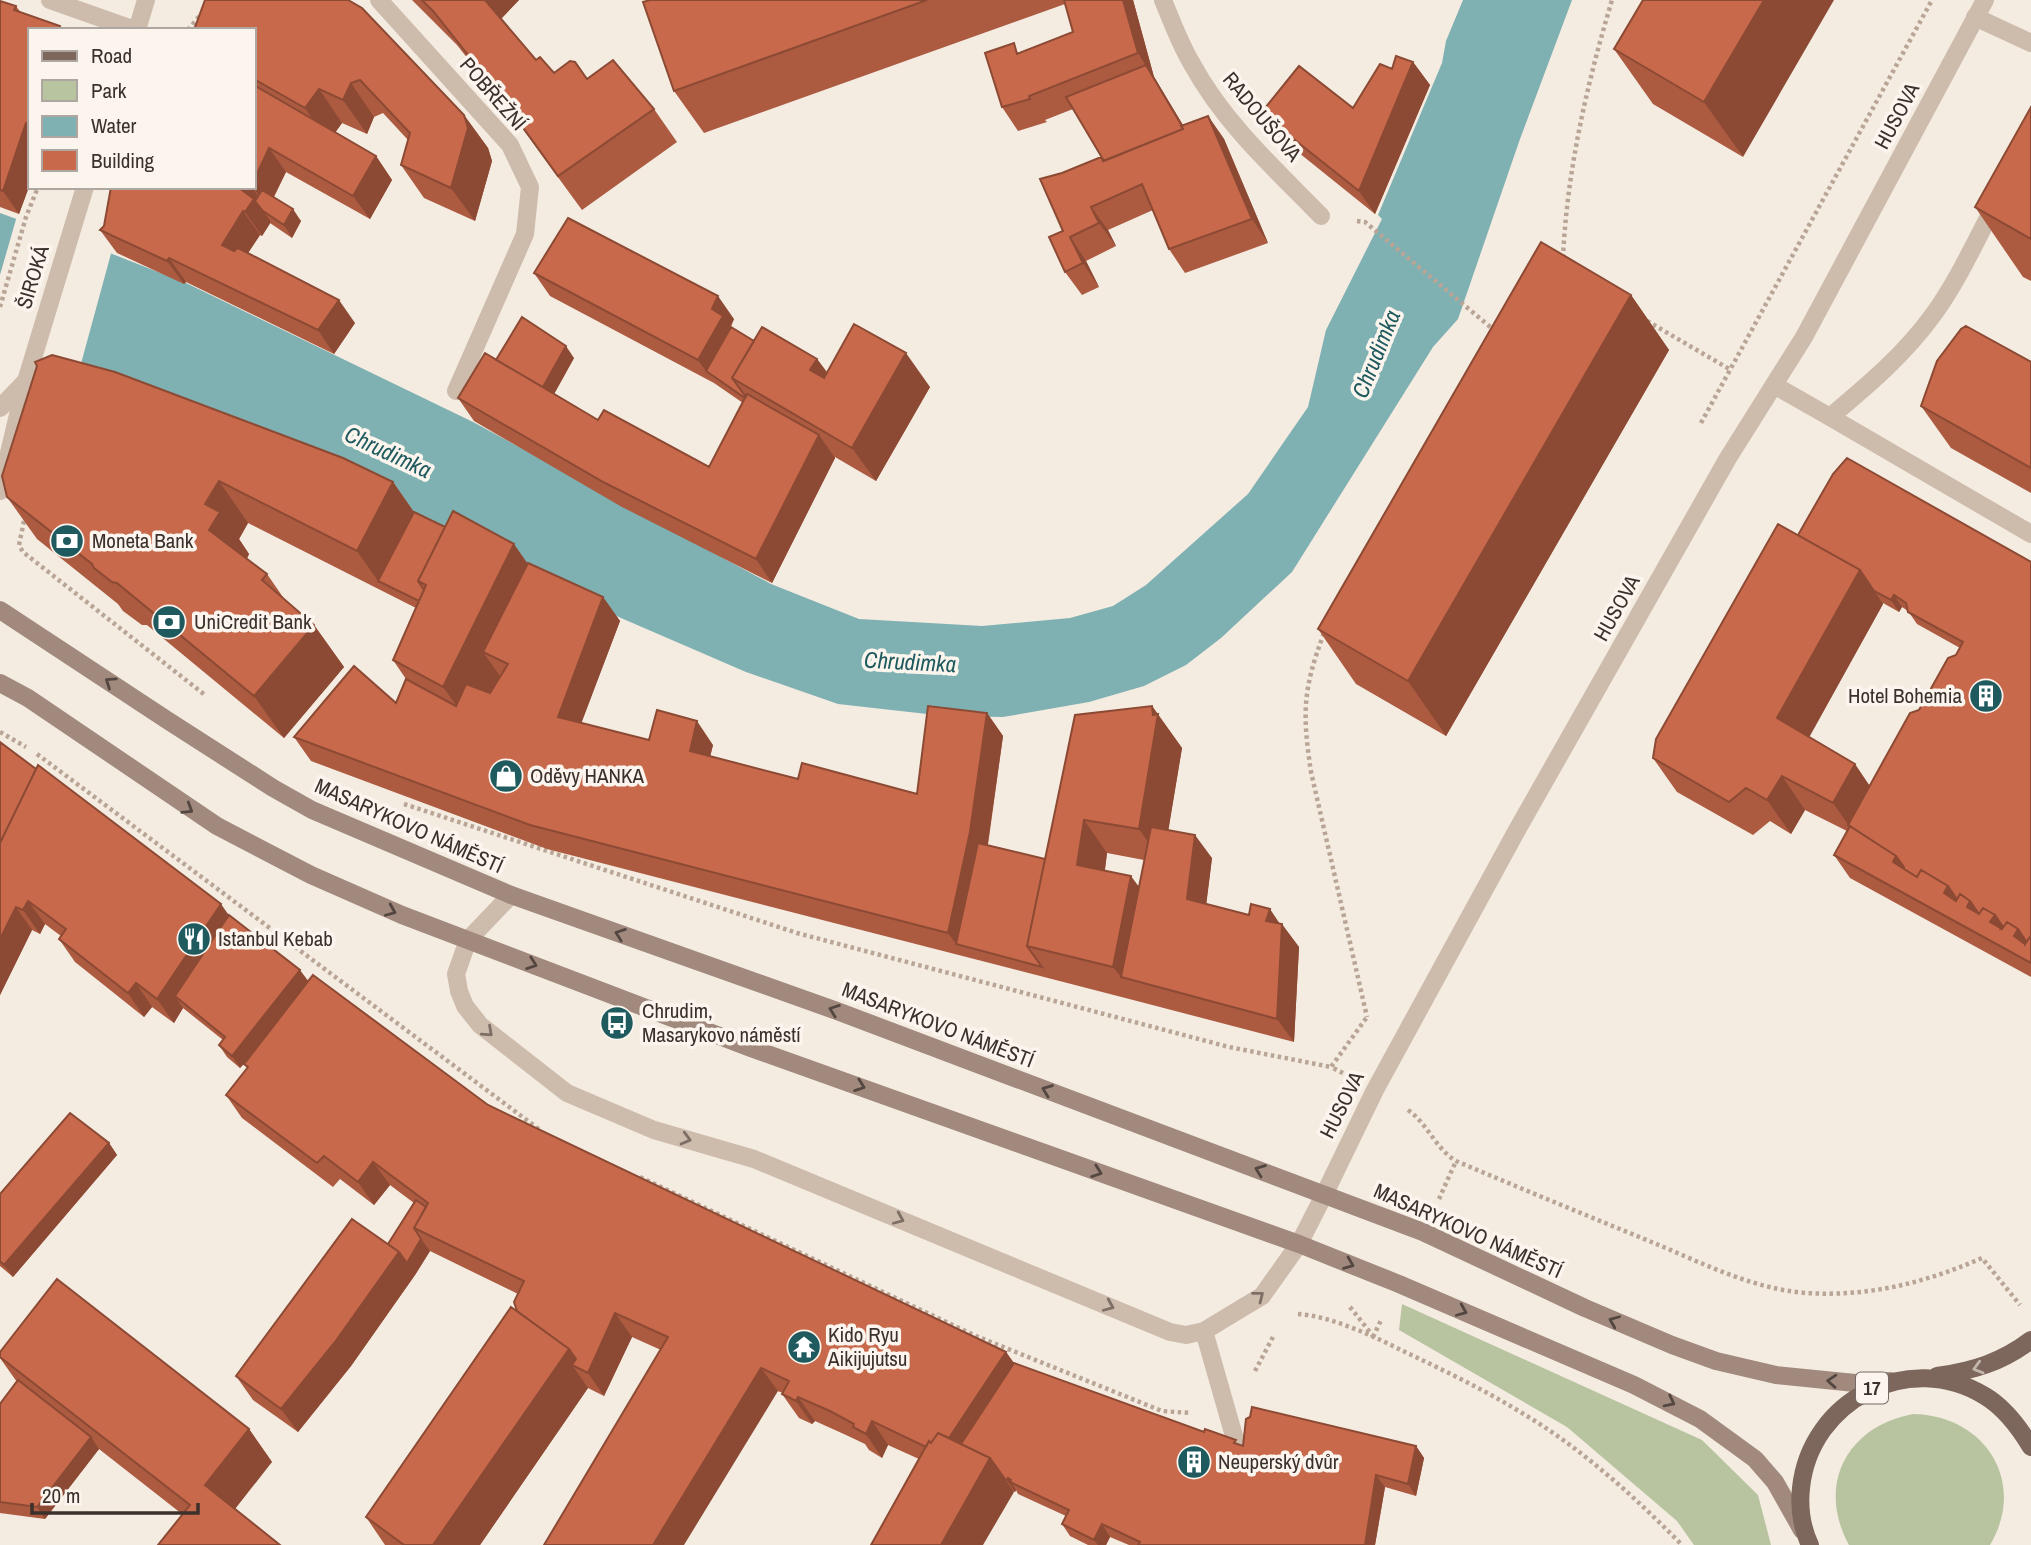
<svg xmlns="http://www.w3.org/2000/svg" width="2031" height="1545" font-family="'Archivo Narrow',sans-serif">
	<rect width="100%" height="100%" fill="#f4ebe1"/>
	<path fill="#b8c4a0" d="M1402,1304L1702,1440L1758,1495L1771,1545H1694L1677,1521L1567,1427L1399,1330Z
		M1913,1414C1984,1415 2028,1481 1990,1545H1849C1816,1485 1847,1426 1913,1414Z"/>
	<path fill="#7fb0b2" d="M1463,0H1572L1520,139L1458,319L1433,347L1292,572L1221,638L1186,665L1144,686L1089,702L1003,717L945,716L838,704L746,672L621,618L422,523L0,357V213L115,255L186,283L473,422L771,584L859,619L982,626L1070,618L1113,606L1146,585L1248,494L1308,407L1326,330L1382,219L1378,215L1442,63L1446,41Z"/>
	<path fill="#f4ebe1" d="M17,216L112,250L73,393L0,361V275Z"/>
	<g fill="none" stroke-linecap="round" stroke-linejoin="round">
		<path stroke="#b9a596" stroke-width="4.5" stroke-dasharray="3.5 3.5" stroke-linecap="butt" d="M188,30L201,14
			M1357,221L1365,222L1494,330
			M1563,258C1567,170 1587,84 1612,0
			M0,307L26,217L38,187
			M1647,321L1731,370
			M1701,423L1932,0
			M24,521L19,545L23,552L205,695
			M1324,633C1303,689 1302,712 1311,772L1367,1017
			M0,732L26,747
			M37,754L540,1130
			M404,804L797,933L1229,1047L1331,1067
			M1343,1073L1331,1067L1367,1017
			M1408,1110C1428,1124 1435,1148 1456,1161C1522,1189 1588,1216 1654,1243C1702,1263 1753,1289 1806,1293C1868,1297 1925,1283 1982,1258L2020,1305
			M640,1177L976,1336L1162,1411L1190,1413
			M1439,1199L1456,1161
			M1350,1307L1373,1336
			M1298,1314C1331,1316 1373,1336 1403,1351C1443,1370 1483,1389 1522,1413C1581,1448 1634,1496 1682,1545
			M1373,1337L1382,1318
			M1255,1371L1274,1335"/>
		<path stroke="#cdbbac" stroke-width="18" d="M50,0L135,30
			M1975,17L2031,43
			M1996,203C1976,240 1958,281 1933,315C1904,355 1867,386 1830,417L2031,534
			M1774,385L1830,417
			M511,895L468,940L456,974L459,991L465,1006L480,1025L567,1093L654,1130L754,1159L1170,1332L1186,1335L1204,1331L1262,1296L1299,1244L1324,1195
			M1204,1331L1238,1450"/>
		<path stroke="#cdbbac" stroke-width="18" d="M379,0L510,145L530,187L525,234L456,391
			M1163,0C1172,22 1180,44 1192,64C1224,123 1275,169 1321,216
			M137,30L146,0
			M0,408L26,381
			M0,491L26,381L85,187
			M1324,1195L1375,1090L1517,830L1728,458L1804,337L1985,0"/>
		<path stroke="#a18a7d" stroke-width="18" d="M0,610L167,720L273,788L312,810L511,895L837,1011L1423,1232L1585,1308L1672,1345L1716,1361L1776,1375L1855,1383L1890,1381
			M0,683L28,698L217,826L311,875L402,915L751,1048L1299,1244L1399,1284L1634,1385L1700,1419L1755,1459L1775,1482L1802,1530"/>
		<path stroke="#7d675c" stroke-width="18" d="M1937,1376C1973,1371 2002,1362 2031,1340
			M1810,1545C1802,1528 1799,1507 1801,1488C1810,1400 1909,1349 1985,1396C2005,1408 2019,1427 2031,1447"/>
	</g>
	<path fill="#ac5a40" fill-rule="evenodd" d="M205,0L464,115L488,148L492,161L475,221L424,198L401,165L408,140L383,113L374,117L367,134L342,123L335,133L376,156L392,180L370,219L286,172L274,197L301,221L292,238L270,223L262,236L260,235L248,253L355,323L334,354L186,282L184,284L117,253L100,230L104,226L111,187H254V30Z
		M412,0H519L501,19L536,60L554,73L587,79L654,109L677,142L582,210L519,124L457,45Z
		M650,0H1133L1154,77L1183,125L1208,116L1224,139L1268,243L1185,273L1169,249L1153,210L1108,230L1116,246L1086,261L1099,287L1082,295L1065,272L1063,231L1104,161L1073,109L1045,120L1047,122L1018,131L1002,107L1020,52L1073,32L1065,4L704,133L674,91Z
		M1643,0L1743,157L1653,104L1614,49Z
		M0,1L16,6L21,13L60,26L63,30H30V184L19,214L0,207Z
		M1413,62L1430,85L1375,214L1278,136L1261,113L1353,108L1392,69Z
		M2031,107V281L2023,277L1975,207Z
		M534,273L734,319L731,327L754,341L817,359L827,372L930,387L876,481L835,457V458L772,583L622,507L474,421L458,398L496,360L574,358L554,394L598,420L709,467L743,403L714,383L550,296Z
		M1631,295L1669,350L1446,736L1356,684L1318,629Z
		M2031,362V493L1951,448L1921,406Z
		M2,476L393,482L414,512L603,597L620,621L581,723L649,740L713,745L710,756L798,779L917,794L987,713L1003,736L988,845L1045,859L1152,706L1182,748L1168,830L1212,858L1206,904L1280,923L1299,947L1294,1042L1137,1001L547,849L311,761L294,737L396,703L406,679L393,660L416,608L248,523L239,539L249,554L247,559L267,574L285,600L314,625L344,667L284,738L147,625H142L123,611L118,604L37,539L7,497ZM1107,853L1144,860L1139,886L1105,870Z
		M1798,535L2031,562V977L1850,878L1834,855L1847,831L1805,810L1791,834L1770,821L1753,835L1677,792L1653,758ZM1883,603L1899,612L1902,607L1908,611L1917,624L1960,648L1870,786L1809,737L1883,604Z
		M0,742L229,915L308,981L488,1105L1006,1352L1014,1363L1243,1446H1416L1424,1458L1416,1496L1385,1487L1375,1545H1129L1110,1537L1106,1545H1088L1070,1536L1062,1524L1066,1516L1018,1494L1016,1490L1015,1492L1013,1491L1014,1492L919,1459L888,1445L882,1458L869,1450L865,1444L846,1435L815,1421L812,1424L799,1418L782,1394L783,1393L661,1350L632,1337L604,1396L588,1388L480,1545H385L366,1517L517,1311L518,1294L430,1251L415,1275L351,1366L298,1432L253,1400L236,1376L388,1244L414,1203L390,1185L374,1205L340,1179L333,1187L242,1118L226,1095L247,1068L244,1064L240,1068L227,1057L219,1045L223,1040L183,1008L174,1023L152,1007L144,1017L75,962L59,939L61,936L45,924L40,934L32,930L0,995Z
		M109,1143L117,1155L13,1277L0,1266V1194Z
		M0,1352L249,1429L272,1462L182,1514L99,1449L45,1519L0,1513V1404L17,1382L0,1358Z"/>
	<path fill="#8c4a34" d="M483,0H519L498,22Z
		M1123,0H1133L1154,77L1199,152L1138,53Z
		M1764,0H1834L1743,157L1704,102Z
		M1413,62L1430,85L1375,214L1359,191Z
		M351,83L374,117L367,134L343,100Z
		M319,89L342,123L328,142L305,108Z
		M464,115L488,148L492,161L475,221L451,188Z
		M1208,116L1224,139L1268,243L1252,219Z
		M26,123L30,128V184L19,214L3,191Z
		M269,148L286,172L268,208L253,187L254,180Z
		M376,156L392,180L370,219L353,196Z
		M244,187H252L265,206L262,209L271,222L262,236L245,212L242,190Z
		M1091,207L1108,230L1116,246L1099,223Z
		M293,209L301,221L292,238L284,225Z
		M243,211L260,235L238,268L222,245Z
		M1070,237L1086,261L1099,287L1083,263Z
		M169,258L186,282L184,284L167,261Z
		M1631,295L1669,350L1446,736L1408,681Z
		M718,296L734,319L706,371L698,360L712,309Z
		M339,300L355,323L334,354L318,330Z
		M566,346L574,358L548,405L540,393Z
		M906,353L930,387L876,481L852,448Z
		M817,359L841,392L810,370Z
		M819,435L835,458L772,583L756,559Z
		M219,481L248,523L239,539L249,554L239,572L209,530L205,504Z
		M393,482L422,524L378,581L357,551Z
		M514,544L544,587L483,652L500,676L473,729L443,687Z
		M1860,570L1883,604L1801,752L1777,718Z
		M1894,595L1902,607L1899,612L1891,600Z
		M603,597L620,621L575,740L558,717Z
		M314,625L344,667L284,738L254,696Z
		M1152,706L1182,748L1163,863L1139,829L1153,715Z
		M987,713L1003,736L986,855L956,944L948,933Z
		M697,721L713,745L706,774L690,751Z
		M1855,764L1878,798L1857,837L1833,803Z
		M1782,776L1805,810L1791,834L1767,800Z
		M1084,820L1107,853L1101,899L1077,865Z
		M1195,835L1212,858L1204,923L1187,899Z
		M1896,856L1913,879L1893,862Z
		M1131,876L1155,909L1121,977L1113,967Z
		M1948,886L1965,910L1944,893Z
		M28,901L45,924L40,934L23,910Z
		M1970,901L1987,924L1964,912Z
		M221,904L237,927L175,996L183,1008L174,1023L157,999Z
		M16,907L32,930L0,995V939Z
		M1270,909L1282,927V924L1299,947L1294,1042L1277,1019L1266,921Z
		M1995,915L2011,939L1987,926Z
		M2018,929L2031,948L2010,941Z
		M300,970L309,982L240,1068L232,1056Z
		M136,983L152,1007L144,1017L128,993Z
		M109,1143L117,1155L13,1277L4,1265Z
		M373,1162L390,1185L374,1205L358,1182Z
		M421,1239L430,1251L415,1275L351,1366L298,1432L281,1409L399,1252Z
		M615,1313L632,1337L604,1396L588,1373Z
		M569,1349L584,1371L572,1365L588,1388L480,1545H433Z
		M1006,1352L1023,1376L966,1460L939,1453Z
		M761,1368L778,1391L684,1545H653Z
		M798,1397L815,1421L812,1424L796,1401Z
		M872,1421L888,1445L882,1458L866,1434Z
		M249,1429L272,1462L228,1518L205,1485Z
		M91,1437L99,1449L45,1519L37,1507Z
		M1416,1446L1424,1458L1416,1496L1408,1484Z
		M990,1458L1014,1492L983,1545H941Z
		M1376,1475L1385,1487L1375,1545H1365Z
		M1008,1478L1016,1490L1015,1492L1007,1480Z
		M1102,1524L1110,1537L1106,1545H1098L1094,1540Z"/>
	<path fill="#c8694b" stroke="#8c4a34" stroke-width="2" d="M205,0H348L362,8L464,115L468,128L451,188L401,165L410,133L360,80L351,83L343,100L319,89L305,108L254,79V30H194Z
		M422,0H485L536,60L540,57L554,73L570,61L575,62L587,79L613,60L654,109L558,176L496,90L433,11Z
		M650,0H927L674,91L643,2Z
		M1064,0H1123L1138,53L1029,96L1030,99L1002,107L985,53L1014,43L1017,54L1073,32Z
		M1643,0H1764L1704,102L1614,49Z
		M0,1L16,6L14,10L60,26L58,30H30V125L26,123L3,191L0,190Z
		M1396,56L1413,62L1359,191L1261,113L1299,66L1353,108L1380,64L1392,69Z
		M1146,65L1182,126H1181L1183,129L1104,161L1066,97Z
		M254,85L376,156L353,196L269,148L254,180Z
		M2031,107V239L1975,207Z
		M1208,116L1252,219L1169,249L1142,184L1091,207L1099,223L1070,237L1083,263L1065,272L1049,237L1063,231L1040,179L1062,173L1101,157L1103,161L1183,129L1181,126Z
		M111,187H244L242,190L254,199L245,212L243,211L222,245L234,251L238,248L339,300L318,330L169,258L167,261L100,230L104,226Z
		M262,190L293,209L284,225L263,211L255,201Z
		M568,218L718,296L712,309L723,316L698,360L534,273Z
		M1541,242L1631,295L1408,681L1318,629Z
		M522,317L566,346L543,387L496,360Z
		M854,324L906,353L852,448L732,378L762,327L817,359L810,370L824,378Z
		M1966,326L2031,362V468L1921,406L1937,361L1961,329Z
		M731,327L754,341L732,378L746,397L745,398L706,371Z
		M485,353L598,420L604,410L709,467L747,394L819,435L756,559L605,483L458,398Z
		M52,355L115,372L343,458L393,482L357,551L219,481L205,504L220,512L209,530L267,574L262,580L314,625L254,696L117,583L112,582L94,568L92,564L7,497L2,476L37,366L35,362Z
		M1847,458L2031,562V937H2030L2025,944V943L2026,941L2018,929L2007,922L2002,929H2001L2003,927L1995,915L1983,908L1979,914L1970,901L1960,894L1956,901L1955,900L1956,898L1948,886L1921,870L1917,877L1904,869V867L1896,856L1848,825L1910,713L1919,710L1948,658L1956,655L1963,642L1908,612L1906,603L1894,595L1891,600L1874,591L1860,570L1798,535L1833,474Z
		M453,511L514,544L443,687L393,660L426,585L418,581Z
		M414,512L445,527L418,581L424,590L419,601L378,581Z
		M1778,524L1860,570L1777,718L1855,764L1833,803L1782,776L1767,800L1746,788L1729,802L1653,758L1656,739Z
		M528,563L603,597L558,717L649,740L657,710L697,721L690,751L798,779L802,763L917,794L928,706L987,713L970,832L948,933L530,825L294,737L354,666L396,703L406,679L456,706L466,684L490,693L508,664L483,652Z
		M1152,706L1153,715L1158,714L1139,829L1084,820L1077,865L1131,876L1113,967L1027,946L1075,715Z
		M0,742L36,769L0,843Z
		M38,765L221,904L157,999L136,983L128,993L59,939L66,929L28,901L23,910L16,907L0,939V843Z
		M1850,826L1896,856L1893,862L1917,877L1921,870L1948,886L1944,893L1956,901L1960,894L1970,901L1967,907L1979,914L1983,908L1995,915L1990,922L2002,929L2007,922L2018,929L2014,936L2025,944L2030,937H2031V963L1834,855Z
		M1151,827L1195,835L1187,899L1249,915L1251,904L1270,909L1266,921L1282,924L1277,1019L1121,977Z
		M978,843L1045,859L1027,946L1042,967L956,944Z
		M229,915L300,970L232,1056L219,1045L225,1037L175,996Z
		M313,975L488,1105L1006,1352L949,1438L938,1433L931,1443L929,1441L926,1447L872,1421L866,1434L853,1427L854,1424L830,1411L798,1397L796,1401L782,1394L789,1381L761,1368L653,1545H544L668,1337L615,1313L588,1373L572,1365L576,1359L569,1349L517,1311L514,1302L524,1281L414,1228L428,1203L373,1162L358,1182L324,1156L317,1163L226,1095L248,1067L244,1064Z
		M70,1113L109,1143L4,1265L0,1261V1194Z
		M416,1200L426,1207L414,1228L421,1239L407,1263L399,1252L388,1244Z
		M352,1219L399,1252L335,1342L281,1409L236,1376Z
		M57,1279L249,1429L205,1485L280,1545H158L190,1505L0,1357V1352Z
		M511,1307L569,1349L433,1545H404L366,1517Z
		M1014,1363L1204,1432L1205,1429L1236,1440L1234,1443L1243,1446L1246,1419L1250,1417L1252,1407L1416,1446L1408,1484L1376,1475L1365,1545H1138L1140,1542L1102,1524L1094,1540L1062,1524L1069,1510L1010,1482L1011,1480L1008,1478L1007,1480L1005,1479L990,1458L961,1444Z
		M18,1380L91,1437L37,1507L0,1502V1404Z
		M938,1433L990,1458L941,1545H871L929,1441L931,1443Z"/>
	<defs><path id="oneway-chevron" d="M-2-3.5L2.5 0L-2 3.5" fill="none" stroke-width="1.6" stroke-linecap="round" stroke-linejoin="round" transform="scale(1.75)"/></defs>
	<g stroke="#544640">
		<use href="#oneway-chevron" transform="translate(110 682) rotate(-146)"/>
		<use href="#oneway-chevron" transform="translate(188 809) rotate(32)"/>
		<use href="#oneway-chevron" transform="translate(391 911) rotate(23)"/>
		<use href="#oneway-chevron" transform="translate(620 934) rotate(-160)"/>
		<use href="#oneway-chevron" transform="translate(532 964) rotate(20)"/>
		<use href="#oneway-chevron" transform="translate(834 1010) rotate(-160)"/>
		<use href="#oneway-chevron" transform="translate(860 1086) rotate(20)"/>
		<use href="#oneway-chevron" transform="translate(1047 1090) rotate(-159)"/>
		<use href="#oneway-chevron" transform="translate(1260 1170) rotate(-159)"/>
		<use href="#oneway-chevron" transform="translate(1097 1172) rotate(20)"/>
		<use href="#oneway-chevron" transform="translate(1349 1264) rotate(22)"/>
		<use href="#oneway-chevron" transform="translate(1462 1311) rotate(23)"/>
		<use href="#oneway-chevron" transform="translate(1614 1321) rotate(-157)"/>
		<use href="#oneway-chevron" transform="translate(1832 1381) rotate(-176)"/>
		<use href="#oneway-chevron" transform="translate(1670 1402) rotate(27)"/>
	</g>
	<g stroke="#7d6f65">
		<use href="#oneway-chevron" transform="translate(488 1032) rotate(42)"/>
		<use href="#oneway-chevron" transform="translate(686 1139) rotate(15)"/>
		<use href="#oneway-chevron" transform="translate(899 1219) rotate(23)"/>
		<use href="#oneway-chevron" transform="translate(1259 1296) rotate(-38)"/>
		<use href="#oneway-chevron" transform="translate(1109 1306) rotate(23)"/>
	</g>
	<use stroke="#c2b5ac" href="#oneway-chevron" transform="translate(1978 1368) rotate(164)"/>
	<defs>
		<g id="bank-disc" transform="scale(1.75)"><circle r="9.5" fill="#1f5a5e" stroke="#fbf5ee"/><path d="M-6-4H6V4H-6ZM0-2.3a2.3 2.3 0 1 0 0 4.6a2.3 2.3 0 1 0 0-4.6Z" fill="#fff"/></g>
		<g id="building-disc" transform="scale(1.75)"><circle r="9.5" fill="#1f5a5e" stroke="#fbf5ee"/><path d="M-4-6H4V6H1V3H-1V6H-4ZM-2.5-4.3h1.7v1.8h-1.7ZM.8-4.3h1.7v1.8H.8ZM-2.5-1h1.7V.8h-1.7ZM.8-1h1.7V.8H.8Z" fill="#fff"/></g>
		<g id="shop-disc" transform="scale(1.75)"><circle r="9.5" fill="#1f5a5e" stroke="#fbf5ee"/><path d="M-5-2.5h2.3a2.7 3.5 0 0 1 5.4 0H5L5.5 6h-11ZM-1.5-2.5h3a1.5 2.3 0 0 0-3 0Z" fill="#fff"/></g>
		<g id="restaurant-disc" transform="scale(1.75)"><circle r="9.5" fill="#1f5a5e" stroke="#fbf5ee"/><path d="M-5-6h1v4h1v-4h1v4h1v-4h1v5L-1.5 .5V6h-2V.5L-5-1ZM5-6V6H3V1.5H1.5Q1.5-4 5-6Z" fill="#fff"/></g>
		<g id="bus-disc" transform="scale(1.75)"><circle r="9.5" fill="#1f5a5e" stroke="#fbf5ee"/><path d="M-5-6H5V4H4V6H2V4H-2V6H-4V4H-5ZM-3.5-4V0h7V-4ZM-3.5 1.2v1.5H-2V1.2ZM2 1.2v1.5H3.5V1.2Z" fill="#fff"/></g>
		<g id="temple-disc" transform="scale(1.75)"><circle r="9.5" fill="#1f5a5e" stroke="#fbf5ee"/><path d="M0-6L5-2H3V0L6.5 2.5H4V6H1.5V3h-3V6H-4V2.5H-6.5L-3 0V-2H-5Z" fill="#fff"/></g>
	</defs>
	<g fill-rule="evenodd">
		<use href="#bank-disc" x="67" y="541"/>
		<use href="#bank-disc" x="169" y="622"/>
		<use href="#building-disc" x="1986" y="696"/>
		<use href="#shop-disc" x="506" y="776"/>
		<use href="#restaurant-disc" x="194" y="939"/>
		<use href="#bus-disc" x="617" y="1023"/>
		<use href="#temple-disc" x="804" y="1347"/>
		<use href="#building-disc" x="1194" y="1462"/>
	</g>
	<g text-anchor="middle" stroke-width="7" stroke-linejoin="round" paint-order="stroke">
		<rect fill="#fbf5ee" stroke="#756b66" stroke-width="2" x="1856" y="1372.5" width="32" height="31" rx="5"/>
		<g font-size="19" font-weight="bold" fill="#3b302b">
			<text x="1872" y="1395">17</text>
		</g>
		<g font-size="21" fill="#3b302b" stroke="#fbf5ee">
			<text transform="translate(493 94) rotate(49)" y="7">POBŘEŽNÍ</text>
			<text transform="translate(1897 116) rotate(-62)" y="7">HUSOVA</text>
			<text transform="translate(1262 117) rotate(50)" y="7">RADOUŠOVA</text>
			<text transform="translate(33 277) rotate(-73)" y="7">ŠIROKÁ</text>
			<text transform="translate(1617 608) rotate(-61)" y="7">HUSOVA</text>
			<text transform="translate(409 826) rotate(24)" y="7">MASARYKOVO NÁMĚSTÍ</text>
			<text transform="translate(938 1025) rotate(21)" y="7">MASARYKOVO NÁMĚSTÍ</text>
			<text transform="translate(1342 1105) rotate(-63)" y="7">HUSOVA</text>
			<text transform="translate(1468 1231) rotate(24)" y="7">MASARYKOVO NÁMĚSTÍ</text>
		</g>
		<g font-size="21" fill="#3b302b" stroke="#fbf5ee" text-anchor="start">
			<text x="92" y="548">Moneta Bank</text>
			<text x="194" y="629">UniCredit Bank</text>
			<text x="1962" y="703" text-anchor="end">Hotel Bohemia</text>
			<text x="530" y="783">Oděvy HANKA</text>
			<text x="218" y="946">Istanbul Kebab</text>
			<text x="642" y="1018">Chrudim,<tspan x="642" dy="24">Masarykovo náměstí</tspan></text>
			<text x="828" y="1342">Kido Ryu<tspan x="828" dy="24">Aikijujutsu</tspan></text>
			<text x="1218" y="1469">Neuperský dvůr</text>
		</g>
		<g font-size="23" font-style="italic" fill="#1f5a5e" stroke="#fbf5ee">
			<text transform="translate(1376 354) rotate(-68)" y="8">Chrudimka</text>
			<text transform="translate(388 452) rotate(25)" y="8">Chrudimka</text>
			<text transform="translate(910 662) rotate(3)" y="8">Chrudimka</text>
		</g>
	</g>
	<rect x="28" y="28" width="228" height="161" fill="#fbf5ee" stroke="#aea6a0" stroke-width="2"/>
	<rect x="42" y="51" width="35" height="10" fill="#7d675c" stroke="#aea6a0" stroke-width="2"/>
	<text x="91" y="63" font-size="21" fill="#3b302b">Road</text>
	<rect x="42" y="80" width="35" height="21" fill="#b8c4a0" stroke="#aea6a0" stroke-width="2"/>
	<text x="91" y="98" font-size="21" fill="#3b302b">Park</text>
	<rect x="42" y="116" width="35" height="21" fill="#7fb0b2" stroke="#aea6a0" stroke-width="2"/>
	<text x="91" y="133" font-size="21" fill="#3b302b">Water</text>
	<rect x="42" y="150" width="35" height="21" fill="#c8694b" stroke="#aea6a0" stroke-width="2"/>
	<text x="91" y="168" font-size="21" fill="#3b302b">Building</text>
	<path d="M32 1503v10h166v-10" fill="none" stroke="#3b302b" stroke-width="3.5"/>
	<text x="42" y="1503" font-size="21" fill="#3b302b" stroke="#fbf5ee" stroke-width="5" paint-order="stroke">20 m</text>
</svg>
